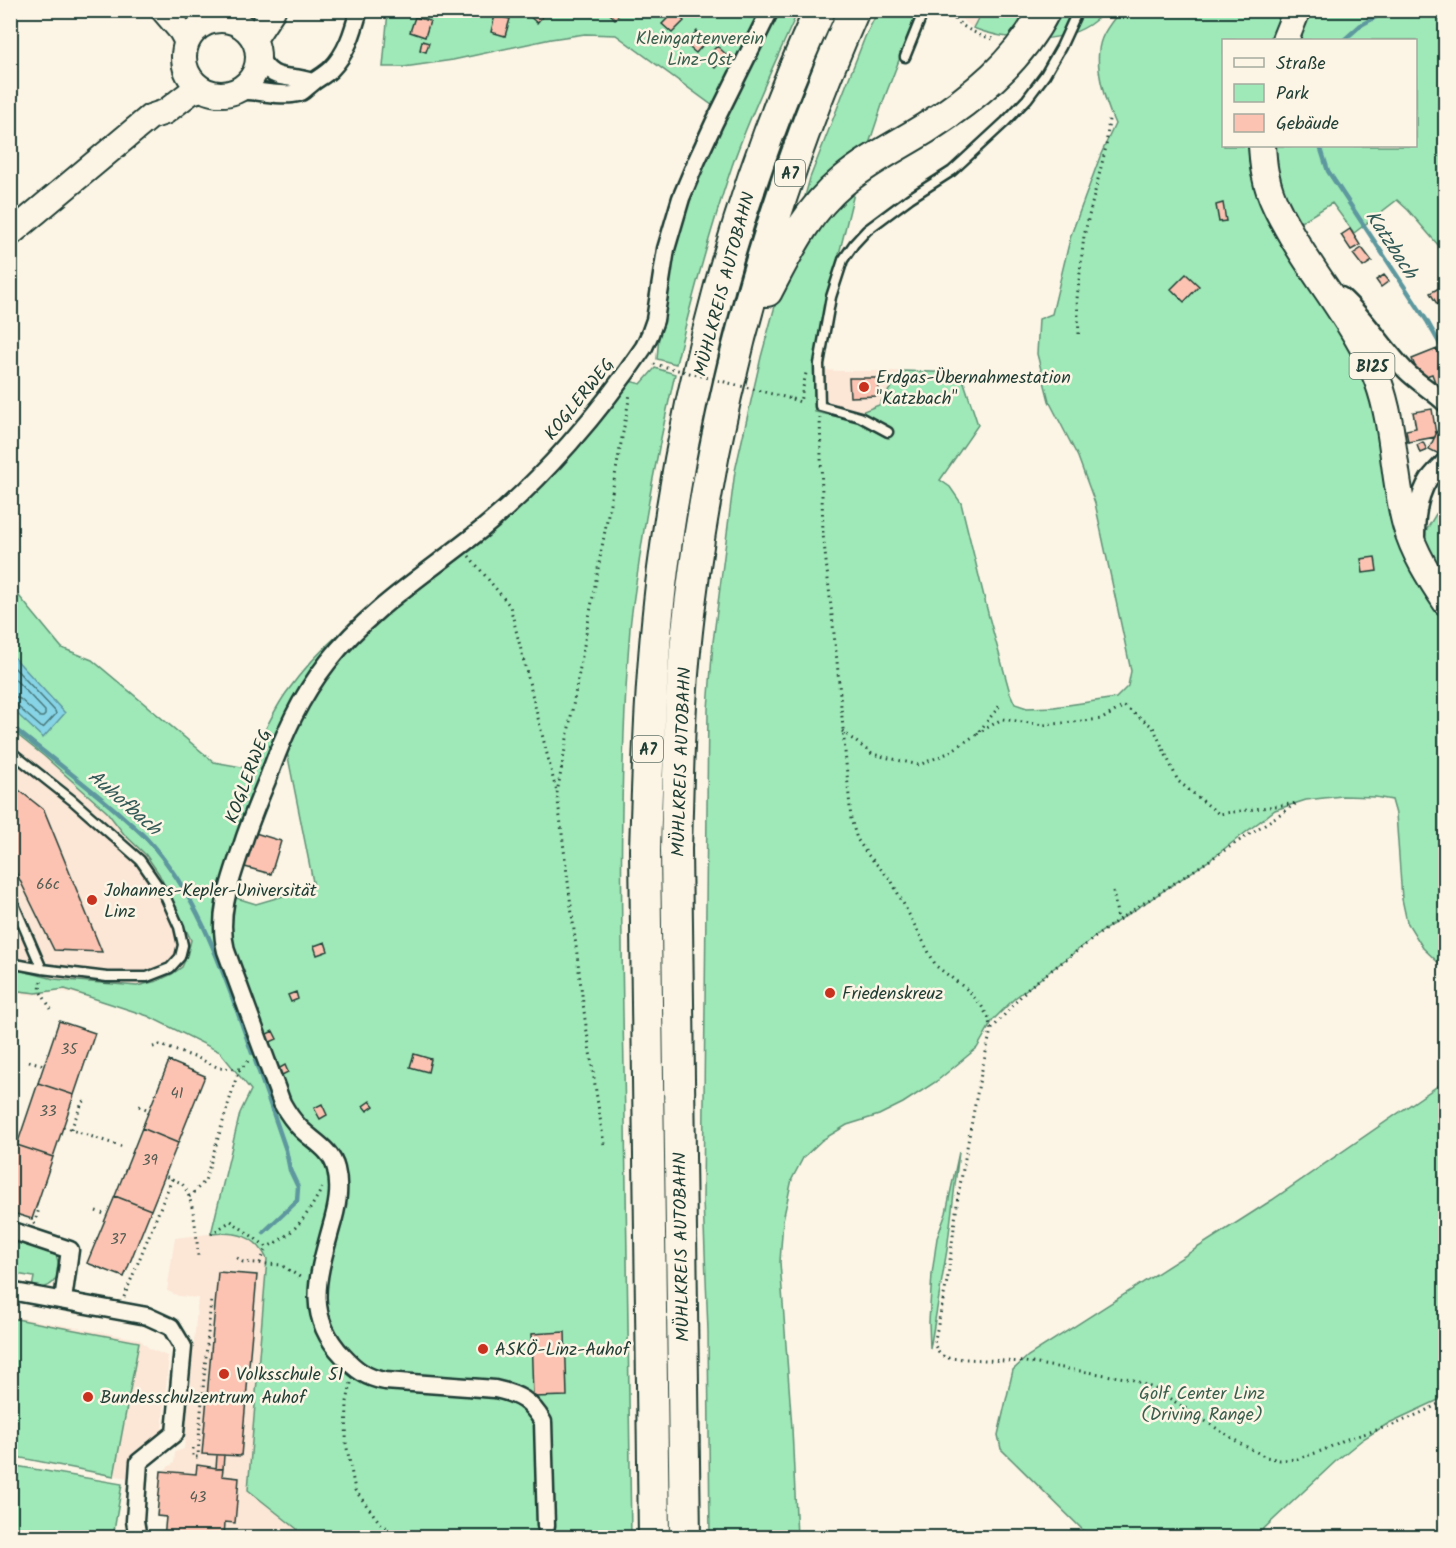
<svg xmlns="http://www.w3.org/2000/svg" width="1456" height="1548" font-family="Kalam,sans-serif">
	<rect width="100%" height="100%" fill="#fcf5e5"/>
	<filter id="ink" filterUnits="userSpaceOnUse"><feTurbulence type="fractalNoise" baseFrequency=".0167" numOctaves="2"/><feDisplacementMap in="SourceGraphic" scale="12" xChannelSelector="R" yChannelSelector="G"/><feConvolveMatrix kernelMatrix="1 2 1 2 8 2 1 2 1" color-interpolation-filters="sRGB"/></filter>
	<g filter="url(#ink)">
		<path fill="#fce6d6" d="M953,11H982L973,28L960,18Z
			M824,370L839,371H902L879,406L861,412L824,403Z
			M10,730L44,756L107,812L124,834L146,855L159,874L191,940L220,1052L148,1016L80,995L60,991L35,995L11,993Z
			M225,1232L244,1236L256,1243L264,1251L267,1259L248,1490L297,1529L296,1537H164L166,1517H158L161,1472L174,1463L175,1452L184,1449L198,1298L179,1296L167,1291L175,1238Z
			M10,1316L139,1339L150,1349L167,1356L168,1365L162,1430L133,1453L130,1457L128,1478L11,1456Z"/>
		<path fill="#9fe8b7" stroke="#5f9276" stroke-width="1.5" d="M388,11H764L716,108L616,35L585,34L551,39L453,60L404,67H383Z
			M775,11H798C776,61 750,114 732,166C710,231 692,298 676,364L657,359L662,299L685,200Z
			M878,11H918L884,99L858,177L828,299L818,349L814,383L815,412L858,421L861,412L879,405L902,371L961,373L978,425L940,480L950,487L961,503L989,617L1010,693L1015,704L1027,708L1054,707L1116,698L1128,686L1131,671L1095,503L1078,457L1049,401L1037,354L1039,319L1052,314L1071,235L1101,154L1115,124C1105,102 1092,62 1102,38C1106,28 1114,19 1120,11H1284L1272,40H1224V146H1248L1250,168L1255,188L1272,229L1286,253L1345,338L1368,386L1412,570L1428,599L1445,624V969L1423,948L1407,922L1402,899L1396,814L1392,800L1375,797L1342,796L1306,800L1275,810L1207,862L1101,932L1015,998L993,1020L977,1048L937,1081L903,1103L879,1115L847,1125L822,1140L803,1158L792,1179L783,1220L780,1262L792,1428L797,1537L710,1538L708,1331L703,1200L708,709L713,642L735,471L761,357L810,178L865,37Z
			M982,11H1107C1101,15 1095,21 1089,25C1058,45 1006,41 973,28Z
			M1306,11H1445V253L1408,210L1397,200L1354,233L1332,203L1296,225L1283,199L1269,146H1416V40H1294Z
			M655,368L675,374C660,439 647,504 638,570C635,589 632,609 630,628C617,792 622,957 625,1121C628,1260 630,1399 631,1537H296L297,1529L248,1490L267,1259C256,1235 235,1231 211,1234L240,1113L251,1090L220,1052L148,1016L65,989L36,993L11,990V968L54,979L137,986L157,981L172,974L182,967L187,956L191,940L159,874L146,855L124,834L107,812L44,756L11,730L10,585L62,648L92,660L214,762L247,768C259,743 270,716 286,693C320,645 367,608 415,575L359,623L319,666L289,710L232,857L216,918C220,967 247,1011 263,1057C269,1074 271,1093 279,1109C285,1120 293,1130 302,1138C317,1150 331,1159 333,1180C335,1191 333,1201 331,1212C320,1265 291,1306 335,1354C344,1364 356,1377 370,1382C375,1384 383,1384 388,1385V1377C370,1375 357,1366 345,1353C302,1310 329,1264 339,1215C343,1199 343,1180 340,1164C335,1140 316,1136 301,1121C294,1115 289,1107 285,1099L231,952C227,932 226,915 230,896L256,904L314,887L285,742C317,669 370,619 432,571C460,550 488,530 514,506C555,468 591,424 626,380L641,384Z
			M1445,499V587L1426,549L1424,534Z
			M1445,1081V1397L1389,1423L1363,1439L1336,1461L1255,1537H1090L1001,1449L998,1435L1013,1370L1028,1356L1272,1200Z
			M959,1152L947,1250L930,1349L929,1322L932,1274L937,1238L946,1213Z
			M11,1237H15L18,1242L53,1250C65,1269 57,1291 32,1288L34,1277L11,1273Z
			M11,1318L139,1342L114,1476L11,1456Z
			M10,1465L122,1484L113,1537H11Z"/>
		<path fill="#87d4e6" stroke="#5d989f" stroke-width="1.5" d="M11,654L65,713L43,738L11,708Z"/>
		<g fill="none" stroke-linecap="round" stroke-linejoin="round">
			<path stroke="#49797b" stroke-width="1.5" d="M10,663L55,711L56,714L44,727L42,728L17,706L10,704
				M10,674L45,711V715L43,717H40L20,699L10,696"/>
			<path stroke="#5d989f" stroke-width="4.5" d="M1344,40L1361,25L1388,10
				M1320,146L1328,171L1427,321L1446,355
				M10,725C45,753 80,780 114,809C124,818 135,827 145,837C201,897 225,977 252,1053
				M255,1060L286,1150L290,1170L298,1187L297,1201L264,1232"/>
		</g>
		<path fill="#fcc3b2" stroke="#1f3d34" stroke-width="1.5" d="M530,10H548L537,23L527,14Z
			M606,10H623L615,19Z
			M674,12L684,21L672,33L662,24Z
			M495,15L510,19L505,36L491,32Z
			M415,17L430,21L425,37L410,32Z
			M697,31L707,40L696,53L685,44Z
			M422,41L429,43L426,52L420,50Z
			M717,46L727,55L715,68L705,59Z
			M1223,203L1226,221L1219,222L1216,205Z
			M1350,229L1360,245L1351,250L1341,235Z
			M1362,248L1372,261L1363,267L1353,254Z
			M1186,274L1199,286L1184,302L1171,289Z
			M1384,275L1389,281L1381,287L1376,280Z
			M1446,284V318L1430,293Z
			M1437,349L1446,371V381L1436,385L1432,374L1420,378L1412,359Z
			M849,378H878V396L850,397Z
			M1432,409L1436,434L1435,437L1408,442L1406,430L1416,428L1413,412Z
			M1440,426L1446,428V452L1443,456L1429,449Z
			M1423,442L1427,450L1420,453L1417,445Z
			M1375,557L1377,571L1363,573L1361,559Z
			M10,783L44,810L102,952L54,950L10,860Z
			M252,832L281,841L271,874L241,866Z
			M325,942L328,951L317,955L314,946Z
			M296,992L298,999L291,1002L288,995Z
			M59,1021L95,1033L74,1095L38,1083Z
			M273,1031L277,1039L268,1043L265,1035Z
			M414,1054L431,1059L428,1072L410,1067Z
			M169,1061L205,1076L178,1143L142,1128Z
			M285,1065L288,1072L282,1075L278,1069Z
			M38,1083L74,1095L53,1157L17,1145Z
			M370,1101L374,1106L367,1111L363,1106Z
			M322,1104L327,1115L320,1119L314,1108Z
			M142,1128L178,1143L151,1210L115,1196Z
			M17,1145L53,1157L32,1219L10,1212V1163Z
			M115,1196L151,1210L124,1277L87,1263Z
			M218,1272L257,1275L241,1456L202,1454Z
			M565,1332L567,1396L533,1397L531,1334Z
			M217,1455H224L223,1469H216Z
			M197,1465L223,1469L222,1476L239,1478L235,1523L225,1522L224,1538H164L166,1517L157,1516L161,1471L196,1474Z"/>
		<g fill="none" stroke-linecap="round" stroke-linejoin="round">
			<g stroke="#1f3d34" stroke-width="13">
				<path id="lane" d="M905,57L924,10
					M888,432L860,417L820,406L819,364L831,297L843,260L854,244L867,230L910,198L952,171L1005,122L1027,99L1045,75L1061,47L1078,10
					M10,751L72,800L140,860L165,896L179,927L183,945L180,957L170,968L147,977H107L42,969L10,963
					M10,895L42,969"/>
			</g>
			<g stroke="#1f3d34" stroke-width="21">
				<path id="street" d="M258,55C273,85 288,73 312,82
					M236,91C255,89 273,96 292,94C304,93 304,89 312,83C318,78 325,75 331,69C347,53 353,32 359,10
					M1341,296C1366,318 1383,347 1406,371C1418,383 1434,392 1446,404
					M1416,536C1416,516 1418,496 1429,479C1434,472 1441,466 1446,460
					M10,1230L70,1250L63,1300
					M10,1291L147,1316L171,1327L183,1347L175,1433L139,1462L135,1521L138,1538
					M546,1526L543,1422C531,1401 519,1394 495,1389L385,1381C366,1378 355,1369 343,1356C304,1315 318,1276 331,1228C337,1208 341,1189 336,1169C331,1149 314,1142 301,1129C293,1121 287,1112 282,1103L226,951C216,911 233,875 245,837C252,817 260,797 268,778C284,734 299,699 328,662C370,608 429,572 482,529C542,480 601,411 644,347L650,334L655,320L666,249L681,198L697,160L714,123L770,10"/>
			</g>
			<g stroke="#1f3d34" stroke-width="28">
				<path id="secondary" d="M163,10L181,31L187,42
					M184 57a37 37 0 1 1 74 0a37 37 0 1 1-74 0Z
					M254,39L273,10
					M10,234L150,117L165,112L191,92L201,89"/>
			</g>
			<g stroke="#1f3d34" stroke-width="30">
				<path id="primary" d="M1285,40L1297,10
					M1262,146C1263,156 1263,167 1266,177C1270,198 1281,217 1292,236C1319,283 1360,330 1378,381C1395,427 1393,478 1406,525C1414,553 1430,578 1446,602"/>
			</g>
			<g stroke="#1f3d34" stroke-width="34">
				<path id="highway" d="M767,291C788,251 806,212 842,182C868,160 897,146 926,128C973,98 1019,61 1045,10
					M654,1538L645,850C648,756 651,662 663,569C687,381 740,183 820,10
					M685,1538L676,849C678,776 679,703 687,631C710,417 767,207 854,10"/>
			</g>
			<path stroke="#1f3d34" stroke-width="3" stroke-dasharray="1.5 4.5" stroke-linecap="butt" d="M946,10C961,27 972,33 993,39
				M1079,334L1077,299L1084,236L1106,147L1109,119
				M792,399L800,402L806,373H808
				M820,417L823,534L837,661L851,819L857,839L868,855L891,880L936,966L969,991L981,1005L988,1017L991,1030L979,1083L958,1196L948,1276L934,1344L939,1353L946,1358L1025,1362L1131,1379L1155,1389L1241,1444L1266,1457L1280,1460L1298,1459L1324,1450L1344,1440L1396,1424L1425,1411L1446,1400
				M469,556L510,606L556,790
				M842,731L872,754L919,765L948,753L977,734L1001,704
				M977,734L1002,719L1044,725L1102,719L1124,706L1153,727L1178,781L1219,814L1297,803L1118,920L1028,988L991,1030
				M1113,891L1118,920
				M41,981L40,991L51,1009
				M153,1047L160,1045L200,1059L219,1068L240,1069
				M29,1061L44,1065
				M139,1106L149,1110
				M10,1107L13,1108
				M63,1127L123,1147
				M71,1129L82,1103L87,1099
				M604,1144L585,1019L557,793L630,394
				M172,1179C175,1181 178,1181 181,1183C194,1194 197,1239 198,1256
				M189,1197L205,1181L238,1072L250,1059
				M96,1211L107,1215
				M34,1224L39,1209
				M211,1234L231,1221L267,1247C296,1233 307,1216 322,1188
				M237,1258L243,1262L281,1265L303,1279
				M260,1263L267,1247
				M124,1297L172,1179L165,1176
				M351,1383L347,1402L346,1443L355,1490L380,1523L401,1538
				M200,1423L211,1300
				M193,1448V1457H198L200,1423H204"/>
			<use href="#lane" stroke="#fcf5e5" stroke-width="8"/>
			<use href="#street" stroke="#fcf5e5" stroke-width="16"/>
			<use href="#secondary" stroke="#fcf5e5" stroke-width="24"/>
			<use href="#primary" stroke="#fcf5e5" stroke-width="26"/>
			<use href="#highway" stroke="#fcf5e5" stroke-width="30"/>
			<path stroke="#1f3d34" stroke-width="3" stroke-dasharray="1.5 4.5" stroke-linecap="butt" d="M654,364L792,399"/>
		</g>
	</g>
	<g fill="#c8321e" stroke="#fcf5e5" stroke-width="2">
		<circle cx="864" cy="387" r="6"/>
		<circle cx="92" cy="900" r="6"/>
		<circle cx="830" cy="993" r="6"/>
		<circle cx="483" cy="1349" r="6"/>
		<circle cx="224" cy="1374" r="6"/>
		<circle cx="88" cy="1397" r="6"/>
	</g>
	<g text-anchor="middle" stroke-width="5" stroke-linejoin="round" paint-order="stroke">
		<g font-size="15" fill="#565e54">
			<text x="48" y="889">66c</text>
			<text x="69" y="1054">35</text>
			<text x="177" y="1098">41</text>
			<text x="48" y="1116">33</text>
			<text x="150" y="1165">39</text>
			<text x="118" y="1244">37</text>
			<text x="198" y="1502">43</text>
		</g>
		<g fill="#fcf5e5" stroke="#617469" stroke-width="1.5">
			<rect x="775" y="160" width="30" height="26" rx="4.5"/>
			<rect x="1349.5" y="353" width="45" height="26" rx="4.5"/>
			<rect x="633" y="736" width="30" height="26" rx="4.5"/>
		</g>
		<g font-size="16" font-weight="bold" fill="#1f3d34">
			<text x="790" y="179">A7</text>
			<text x="1372" y="372">B125</text>
			<text x="648" y="755">A7</text>
		</g>
		<g font-size="18" fill="#395f4e" stroke="#fcf5e5">
			<text x="700" y="44">Kleingartenverein<tspan x="700" dy="21">Linz-Ost</tspan></text>
			<text x="1202" y="1399">Golf Center Linz<tspan x="1202" dy="21">(Driving Range)</tspan></text>
		</g>
		<g font-size="18" fill="#1f3d34" stroke="#fcf5e5">
			<text transform="translate(724 284) rotate(-75)" y="6">MÜHLKREIS AUTOBAHN</text>
			<text transform="translate(579 399) rotate(-51)" y="6">KOGLERWEG</text>
			<text transform="translate(681 762) rotate(-88)" y="6">MÜHLKREIS AUTOBAHN</text>
			<text transform="translate(248 776) rotate(-69)" y="6">KOGLERWEG</text>
			<text transform="translate(681 1247) rotate(-91)" y="6">MÜHLKREIS AUTOBAHN</text>
		</g>
		<g font-size="18" fill="#1f3d34" stroke="#fcf5e5" text-anchor="start">
			<text x="876" y="383">Erdgas-Übernahmestation<tspan x="876" dy="21">"Katzbach"</tspan></text>
			<text x="104" y="896">Johannes-Kepler-Universität<tspan x="104" dy="21">Linz</tspan></text>
			<text x="842" y="999">Friedenskreuz</text>
			<text x="495" y="1355">ASKÖ-Linz-Auhof</text>
			<text x="236" y="1380">Volksschule 51</text>
			<text x="100" y="1403">Bundesschulzentrum Auhof</text>
		</g>
		<g font-size="20" font-style="italic" fill="#345b58" stroke="#fcf5e5">
			<text transform="translate(1392 244) rotate(57)" y="7">Katzbach</text>
			<text transform="translate(125 802) rotate(41)" y="7">Auhofbach</text>
		</g>
	</g>
	<rect width="1456" height="1548" fill="none" stroke="#fcf5e5" stroke-width="36"/>
	<rect x="18" y="18" width="1420" height="1512" fill="none" stroke="#1f3d34" stroke-width="2" filter="url(#ink)"/>
	<rect x="1222" y="39" width="195" height="108" fill="#fcf5e5" stroke="#a4ab9e" stroke-width="1.5"/>
	<rect x="1234" y="58" width="30" height="9" fill="#fcf5e5" stroke="#a4ab9e" stroke-width="1.5"/>
	<text x="1276" y="69" font-size="18" fill="#1f3d34">Straße</text>
	<rect x="1234" y="84" width="30" height="18" fill="#9fe8b7" stroke="#a4ab9e" stroke-width="1.5"/>
	<text x="1276" y="99" font-size="18" fill="#1f3d34">Park</text>
	<rect x="1234" y="114" width="30" height="18" fill="#fcc3b2" stroke="#a4ab9e" stroke-width="1.5"/>
	<text x="1276" y="129" font-size="18" fill="#1f3d34">Gebäude</text>
</svg>
